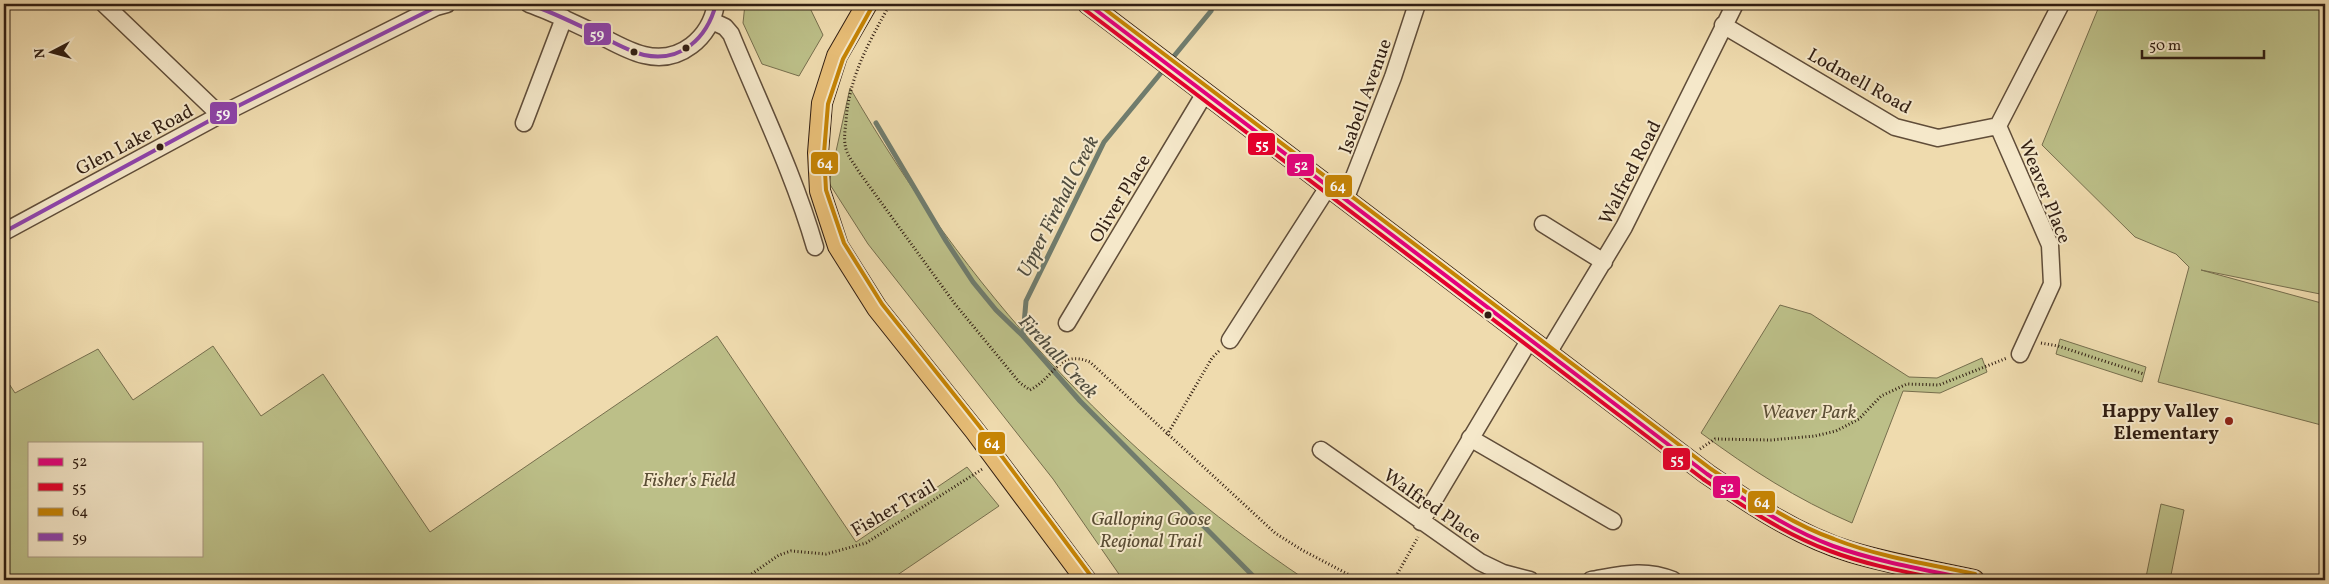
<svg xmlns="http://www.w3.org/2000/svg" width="2329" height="584" font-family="Vollkorn,serif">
	<rect width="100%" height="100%" fill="#efdbae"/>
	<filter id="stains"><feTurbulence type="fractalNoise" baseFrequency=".004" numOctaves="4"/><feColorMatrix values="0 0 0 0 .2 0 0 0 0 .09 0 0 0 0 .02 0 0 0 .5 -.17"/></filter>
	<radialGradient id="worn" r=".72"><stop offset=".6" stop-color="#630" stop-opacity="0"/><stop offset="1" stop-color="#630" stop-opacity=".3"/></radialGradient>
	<path fill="#bcbf88" stroke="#766e4d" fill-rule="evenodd" d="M745,4H808L823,35L799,76L762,64L743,23Z
		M2100,4H2325V295L2201,270L2325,304V426L2158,382L2189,267L2176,254L2135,237L2042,145Z
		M850,88C967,290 1112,450 1306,580H1123L1053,479L868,244L829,183Z
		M1780,305L1811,314L1909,377L1937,378L1982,358L1987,372L1940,393L1903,391L1852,523C1796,499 1750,469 1701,433Z
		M717,336L856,542L967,467L999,506L890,580H4V376L15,393L98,349L133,400L213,346L261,416L323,374L430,532ZM29,443H201V555H29Z
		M2060,339L2146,367L2142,382L2056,354Z
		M2161,504L2184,510L2170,580L2146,577Z"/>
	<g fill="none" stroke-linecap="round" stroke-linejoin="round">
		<path stroke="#707c6d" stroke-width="5" d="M1170,61L1211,11L1213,4
			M876,123L946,241L973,282L996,310L1023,336L1080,401L1257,580
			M1023,336L1026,301L1104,142L1165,68"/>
		<g stroke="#604d39" stroke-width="19">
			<path id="minor" d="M104,4L220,115
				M529,4C552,12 573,23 595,33C611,41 627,51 644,55C680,64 710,38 716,4
				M712,21L725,27L731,34C760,105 794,174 815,247
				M1723,25L1895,127L1938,138L1998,126
				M524,123L564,18
				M1998,126L2050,245L2052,284L2020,354
				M1998,126L2061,4
				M1345,200L1393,77L1417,4
				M1543,224L1604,262
				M4,232L220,115L436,7L447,4
				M1067,323L1205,93
				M1230,340L1328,187
				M1548,353L1624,227L1735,4
				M1470,438L1613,521
				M1321,450L1480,562L1503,573L1530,580
				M1421,522L1530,339
				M1591,580C1620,575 1644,568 1673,580"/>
		</g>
		<g stroke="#311e12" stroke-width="22">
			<path id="major" d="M867,4L837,56L822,103L818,153L820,191L838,246L877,308L975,431L1086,580
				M1088,4L1707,474C1751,504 1798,536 1851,552C1891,564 1933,571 1974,580"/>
		</g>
		<path stroke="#311e12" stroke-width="3" stroke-dasharray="1 2.5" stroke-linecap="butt" d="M890,4C869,42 849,77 846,121C845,131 843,142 847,152C850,159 855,165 859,172L955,304L1020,383L1030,390C1054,378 1059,349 1090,362L1275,533L1302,550L1359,580
			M2041,343L2058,346L2144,374
			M1167,435L1212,358L1219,351
			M1700,449L1715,439L1771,440L1815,436L1836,431L1859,419L1881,396L1907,384L1939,385L2007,358
			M743,580L779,555L791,551L826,554L866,543L984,468
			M1394,580L1418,537"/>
		<use href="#minor" stroke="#f5e8ca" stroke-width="16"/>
		<use href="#major" stroke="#e8be77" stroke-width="20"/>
		<g stroke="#f5e8ca" stroke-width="8">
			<path id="bus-1" d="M1088,4L1707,474C1747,501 1787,529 1833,546C1878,562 1927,570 1974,580"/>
		</g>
		<g stroke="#f5e8ca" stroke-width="8">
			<path id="bus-2" d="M1084,9L1703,479C1743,506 1784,534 1830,551C1867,565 1906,572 1945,580"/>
		</g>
		<g stroke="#f5e8ca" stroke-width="8">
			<path id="bus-3" d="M1098,4L1711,469C1750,495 1789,523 1834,539C1879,557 1928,564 1975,574
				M872,7L843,59L828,104L824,153L826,190L844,243L882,304L980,427L1091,576"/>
		</g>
		<g stroke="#f5e8ca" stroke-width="8">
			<path id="bus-4" d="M529,4C552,12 574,23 595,33C611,41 627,51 644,55C681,63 707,38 716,4
				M4,232L220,115L436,7L447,4"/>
		</g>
		<use href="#bus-1" stroke="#e5007d" stroke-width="4"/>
		<use href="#bus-2" stroke="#e4002b" stroke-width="4"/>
		<use href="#bus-3" stroke="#c68404" stroke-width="4"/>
		<use href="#bus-4" stroke="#8e44ad" stroke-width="4"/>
	</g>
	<g fill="#311e12" stroke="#f5e8ca" stroke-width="2">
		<circle cx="686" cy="48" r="4.5"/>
		<circle cx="634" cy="52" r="4.5"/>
		<circle cx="160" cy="147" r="4.5"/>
		<circle cx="1488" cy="315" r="4.5"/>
	</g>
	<circle fill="#8f2418" stroke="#f5e8ca" stroke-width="2" cx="2229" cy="421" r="5"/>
	<g text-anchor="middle" stroke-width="4" stroke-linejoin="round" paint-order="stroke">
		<g font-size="19" fill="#311e12" stroke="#f5e8ca">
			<text transform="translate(1860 80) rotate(29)" y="7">Lodmell Road</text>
			<text transform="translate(1364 96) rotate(-70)" y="7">Isabell Avenue</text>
			<text transform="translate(134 139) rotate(-28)" y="7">Glen Lake Road</text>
			<text transform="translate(1629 172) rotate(-63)" y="7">Walfred Road</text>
			<text transform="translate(2046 191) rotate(68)" y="7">Weaver Place</text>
			<text transform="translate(1119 198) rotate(-59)" y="7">Oliver Place</text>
			<text transform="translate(1433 505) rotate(35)" y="7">Walfred Place</text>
			<text transform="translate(893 507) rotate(-30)" y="7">Fisher Trail</text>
		</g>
		<g font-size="19" font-weight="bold" fill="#311e12" stroke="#f5e8ca" text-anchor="end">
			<text x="2219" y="417">Happy Valley<tspan x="2219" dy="22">Elementary</tspan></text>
		</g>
		<g font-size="19" font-style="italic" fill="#5b4e35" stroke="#f5e8ca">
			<text x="1809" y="418">Weaver Park</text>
			<text x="689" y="486">Fisher's Field</text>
			<text x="1151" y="525">Galloping Goose<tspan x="1151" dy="22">Regional Trail</tspan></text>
		</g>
		<g font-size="20" font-style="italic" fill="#504d3f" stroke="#f5e8ca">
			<text transform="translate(1057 206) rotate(-63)" y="7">Upper Firehall Creek</text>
			<text transform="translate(1059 356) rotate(47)" y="7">Firehall Creek</text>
		</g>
	</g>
	<g stroke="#f5e8ca" stroke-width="2">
		<rect x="583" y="22" width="29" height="24" rx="5" fill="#8e44ad"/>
		<rect x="209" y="101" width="29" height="24" rx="5" fill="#8e44ad"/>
		<rect x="1247" y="132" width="29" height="24" rx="5" fill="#e4002b"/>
		<rect x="810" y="151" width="29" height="24" rx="5" fill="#c68404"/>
		<rect x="1286" y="153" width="29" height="24" rx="5" fill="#e5007d"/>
		<rect x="1324" y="174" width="29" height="24" rx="5" fill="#c68404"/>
		<rect x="977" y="431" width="29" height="24" rx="5" fill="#c68404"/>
		<rect x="1662" y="447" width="29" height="24" rx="5" fill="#e4002b"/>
		<rect x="1712" y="475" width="29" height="24" rx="5" fill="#e5007d"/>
		<rect x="1747" y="490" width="29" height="24" rx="5" fill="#c68404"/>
	</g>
	<g font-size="14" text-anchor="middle" font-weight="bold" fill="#fff">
		<text x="597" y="39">59</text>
		<text x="223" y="118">59</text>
		<text x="1262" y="149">55</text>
		<text x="825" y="168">64</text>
		<text x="1301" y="170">52</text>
		<text x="1338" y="191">64</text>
		<text x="992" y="448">64</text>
		<text x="1677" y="464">55</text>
		<text x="1727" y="492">52</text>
		<text x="1762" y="507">64</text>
	</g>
	<rect width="2329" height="584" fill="none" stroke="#efdbae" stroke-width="20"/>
	<rect x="5" y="5" width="2319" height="574" fill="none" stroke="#311e12" stroke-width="2.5"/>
	<rect x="10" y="10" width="2309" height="564" fill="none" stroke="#311e12"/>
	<rect x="28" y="442" width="175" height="115" fill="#f5e8ca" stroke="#a79780"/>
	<rect x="38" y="458" width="25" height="8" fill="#e5007d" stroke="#a79780"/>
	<text x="72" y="466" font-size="15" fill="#311e12">52</text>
	<rect x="38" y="483" width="25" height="8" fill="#e4002b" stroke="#a79780"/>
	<text x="72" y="492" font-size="15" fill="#311e12">55</text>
	<rect x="38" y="508" width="25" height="8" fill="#c68404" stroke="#a79780"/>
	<text x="72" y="516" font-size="15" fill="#311e12">64</text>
	<rect x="38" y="533" width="25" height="8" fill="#8e44ad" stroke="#a79780"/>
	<text x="72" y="542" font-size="15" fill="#311e12">59</text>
	<g transform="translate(52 52) rotate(264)" stroke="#f5e8ca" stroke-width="4" paint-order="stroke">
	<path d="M0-4L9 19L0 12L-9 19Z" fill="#311e12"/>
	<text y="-8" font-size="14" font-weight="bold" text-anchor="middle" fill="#311e12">N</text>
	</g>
	<path d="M2142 50v8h122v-8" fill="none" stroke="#311e12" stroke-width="2.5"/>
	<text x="2149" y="50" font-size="15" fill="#311e12" stroke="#f5e8ca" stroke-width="4" paint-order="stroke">50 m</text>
	<rect width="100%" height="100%" filter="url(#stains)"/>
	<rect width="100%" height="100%" fill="url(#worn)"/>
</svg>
